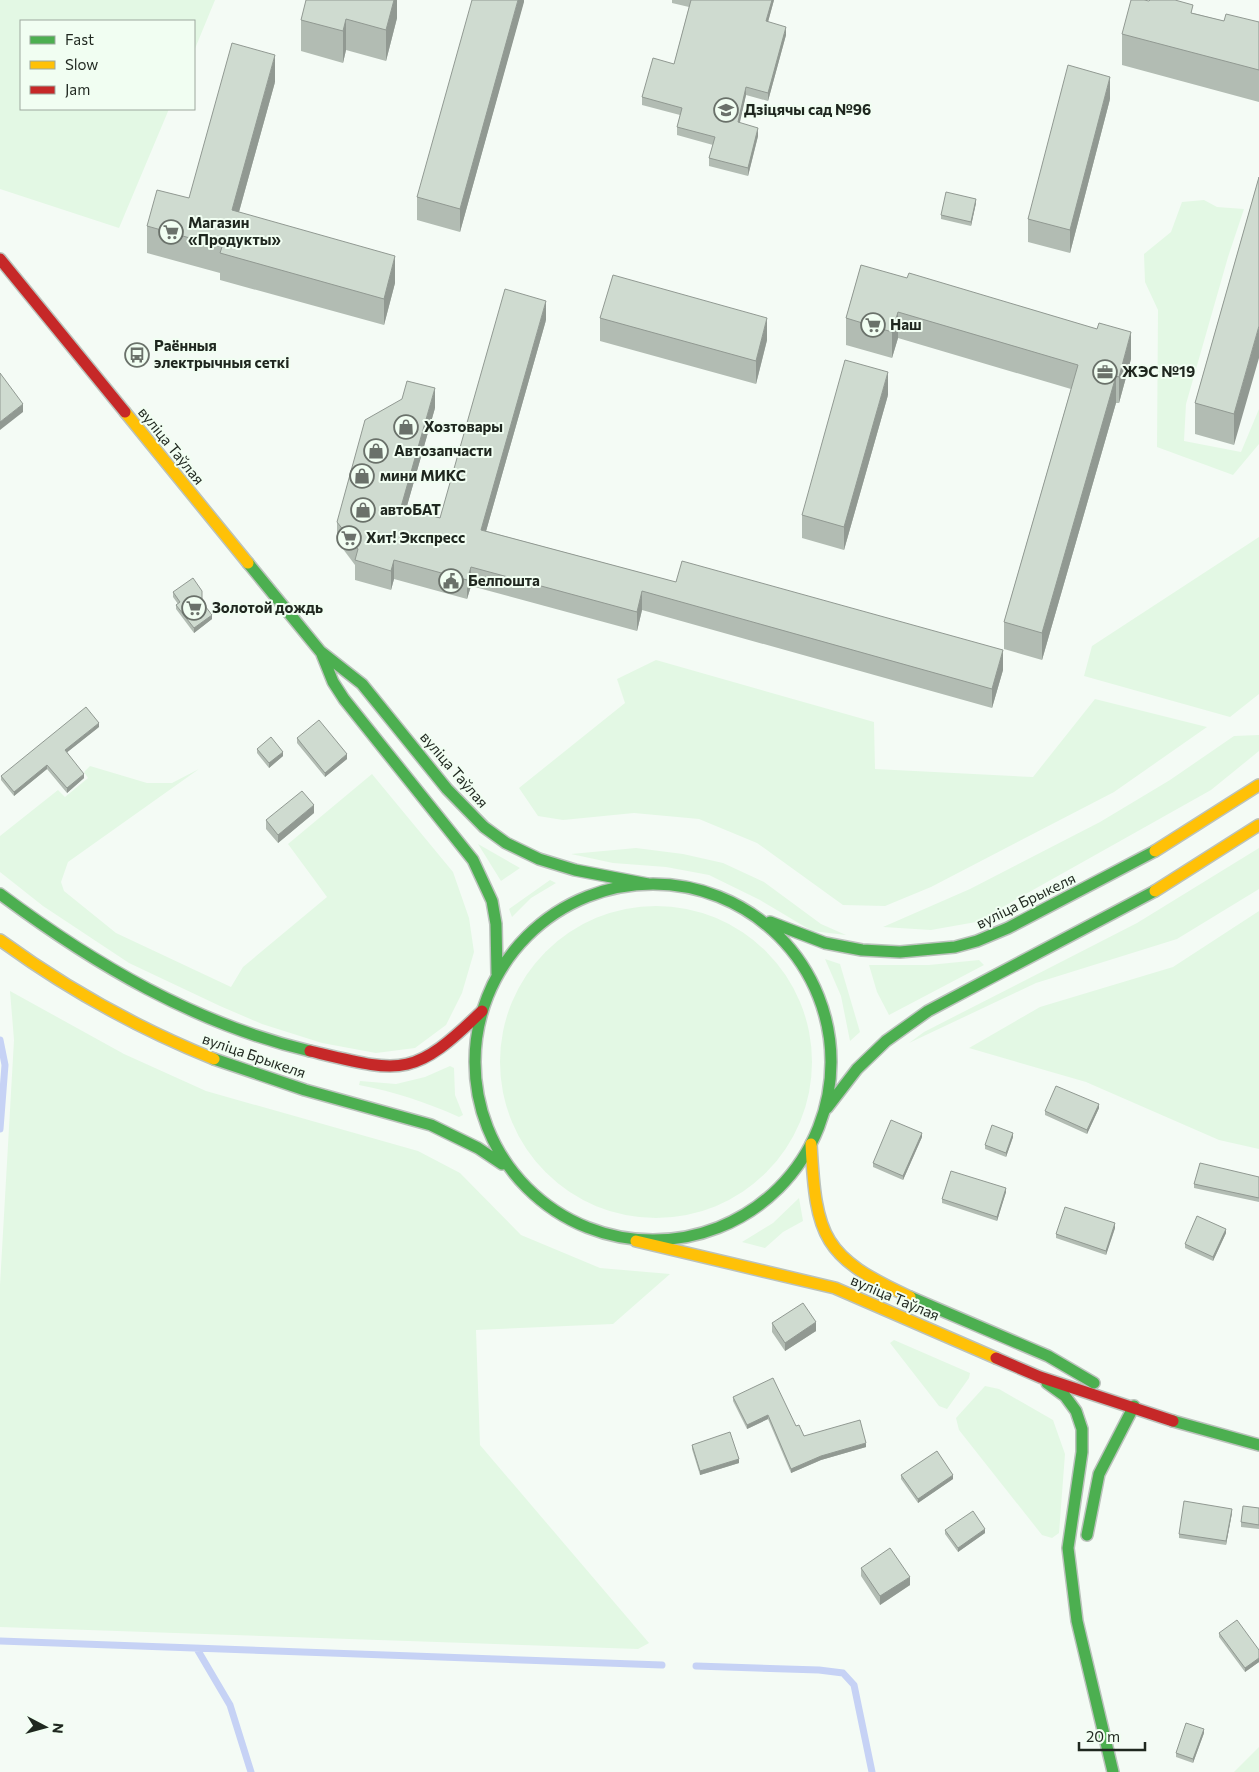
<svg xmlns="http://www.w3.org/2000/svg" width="1259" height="1772" font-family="Commissioner,sans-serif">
	<rect width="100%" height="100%" fill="#f4fbf5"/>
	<path fill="#e3f8e4" d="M0,0H215L194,51V21H21V109H169L119,228L0,189Z
		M1204,200L1217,207L1244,209L1228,257L1186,404L1184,441L1241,452L1259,409V444L1233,475L1157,447L1158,310L1145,282L1144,254L1171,232L1182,202Z
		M1259,537V694L1230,717L1084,676L1092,646Z
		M656,660L874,722L875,769L1033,777L1095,699L1207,727L1114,792L931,887L885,906L843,905L757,843L699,819L634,813L563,820L538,816L519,788L625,703L617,679Z
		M1259,735V751L1211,790L976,922L931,930L883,927L970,889L1100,822L1170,780L1234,736Z
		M90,766L147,783H172L199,769L68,862L61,882L64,891L116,933L231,987L243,967L327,897L288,844L372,774L453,872L469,918L474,952L462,993L446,1025L415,1048L376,1053L322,1043L262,1024L220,1006L129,963L43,906L0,872V836L58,790L65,797L88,778L84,772Z
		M478,844L520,868L501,881Z
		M636,848L683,854L723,863L764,882L821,924L846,935L812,931L760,900L709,875L666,867L613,863L571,854Z
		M1259,848V889L1177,939L1036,983L909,1043L924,1032L1137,923Z
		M550,880L556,883L531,898L512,917L509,909Z
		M500 1062a156 156 0 1 1 312 0a156 156 0 1 1-312 0Z
		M1259,911V1149L1219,1140L1086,1082L969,1048L1040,1007L1173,967Z
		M825,959L840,964L860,1032L850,1041L841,996Z
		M979,960L984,965L889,1015L877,992L869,965H929Z
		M10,991L124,1054L206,1091L418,1151L460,1173L521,1235L600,1268L670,1274L613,1324L476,1330L480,1445L649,1643L638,1649L0,1627V1285L14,1040Z
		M450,1066L454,1068L455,1095L463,1115L459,1117C426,1102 395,1092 359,1085L360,1081L396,1084L425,1077Z
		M799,1198L803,1221L783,1232L765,1248L742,1242L773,1223Z
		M894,1340L970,1373L969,1378L947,1409L939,1406L890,1343Z
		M985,1386L999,1389L1053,1420L1065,1454L1059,1533L1052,1538L1042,1535L959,1430L956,1418Z
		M1259,1747V1772H1234Z"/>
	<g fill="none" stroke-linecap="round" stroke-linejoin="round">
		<path stroke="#c6d2f5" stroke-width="7" d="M0,1040L5,1065L0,1129
			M0,1641L662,1665
			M197,1649L230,1705L251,1772
			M696,1666L819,1670L843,1673L854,1685L872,1772"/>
		<g stroke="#bbc2bc" stroke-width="14">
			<path id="fast" d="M248,563L320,651L362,684L447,789L484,827L506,843L539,859L575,870L648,884
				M321,652L333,682L344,699L473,860L492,901L496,924L497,974
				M475 1062a178 178 0 1 1 356 0a178 178 0 1 1-356 0Z
				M0,894C94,964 195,1024 310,1051
				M770,922L825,943L862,950L900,952L955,947L977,941L1008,928L1155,851
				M214,1059L305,1090L431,1125L478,1148L502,1164
				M827,1108L857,1069L886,1041L928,1011L1155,891
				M910,1297L1048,1356L1094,1383
				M1047,1383L1065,1396L1076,1411L1082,1429V1452L1068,1548L1077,1621L1113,1772
				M1173,1421L1259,1445
				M1087,1535L1099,1474L1134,1406"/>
		</g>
		<g stroke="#bbc2bc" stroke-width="14">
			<path id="slow" d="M125,412L248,563
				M1155,851L1259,785
				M1155,891L1259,825
				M0,940C67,989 137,1028 214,1059
				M811,1144C816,1238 823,1257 910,1297
				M636,1241L835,1288L996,1358"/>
		</g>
		<g stroke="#bbc2bc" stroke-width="14">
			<path id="jam" d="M0,259L125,412
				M310,1051C402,1073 412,1079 482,1011
				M996,1358L1040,1377L1173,1421"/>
		</g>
		<use href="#fast" stroke="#4caf50" stroke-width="11"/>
		<use href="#slow" stroke="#ffc107" stroke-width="11"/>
		<use href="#jam" stroke="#c62828" stroke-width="11"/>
	</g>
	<path fill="#b2bcb3" d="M397,0V18L386,61L346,50L343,63L301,51V20Z
		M524,0L460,232L417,220V197Z
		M672,0H774L768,22L786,35L768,101L746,95L739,123L758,136L748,176L709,166V158L713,145L677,135V127L680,115L642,105V97L674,64L689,7L672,3Z
		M1193,13L1224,21L1259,22V102L1122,65V34Z
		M275,82L239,212L395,283L384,325L220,280V273L147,253V226L189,198Z
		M1110,99L1070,253L1028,242V219Z
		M1259,177L1234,445L1195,434V403Z
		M976,203L971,226L941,219V215Z
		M861,265L1131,359L1119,403H1116L1042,660L1004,649V622L1071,389L898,338L892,358L846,345V318Z
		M600,318L767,340L756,384L600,341Z
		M546,320L486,531L1003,670L992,708L642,610L637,631L471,586L467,599L394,579L391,590L355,580V565L337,541V522L435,408L406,509L440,518Z
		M888,395L844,550L802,538V515Z
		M173,592L202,602L212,619L194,633L176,609V605L178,604L173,597Z
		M99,727L67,752L84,778L67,793L47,769L14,796L1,780V776Z
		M297,738L347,759L325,777L297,743Z
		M257,749L283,756L269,768L257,753Z
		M314,813L278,843L266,829V820Z
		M1099,1108L1087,1134L1045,1115V1111Z
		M922,1137L903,1180L873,1167V1163Z
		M1013,1137L1006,1157L985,1149V1145Z
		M1259,1177V1202L1194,1188V1184Z
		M1006,1192L997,1221L942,1203V1199Z
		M1115,1228L1106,1255L1056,1238V1234Z
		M1226,1233L1213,1261L1185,1248V1244Z
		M772,1323L816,1331L785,1351L772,1332Z
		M733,1397L796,1426L804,1436L866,1447L821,1460L791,1473L768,1419L747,1429L733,1401Z
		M692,1445L739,1463L700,1475L692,1449Z
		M901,1475L953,1479L918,1503L901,1479Z
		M1259,1508V1529L1241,1527V1522Z
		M1232,1513L1226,1545L1179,1538V1534Z
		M945,1530L985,1533L958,1552L945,1534Z
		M861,1568L910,1585L880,1605L861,1576Z
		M1219,1633L1259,1650V1662L1245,1672L1219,1637Z
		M1204,1733L1193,1763L1176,1757V1753Z"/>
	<path fill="#919992" d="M394,0H397V18L386,61V30Z
		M518,0H524V2L460,232V209Z
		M772,0H774L766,29V21Z
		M346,19V50L343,63V31Z
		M786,27V35L768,101V93Z
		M275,55V82L232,237V210Z
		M1110,77V99L1070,253V230Z
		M746,87V95L738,131V122Z
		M758,128V136L748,176V168Z
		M976,199V203L971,226V222Z
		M395,256V283L384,325V299Z
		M546,301V320L481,549V530Z
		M898,312V338L892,358V332Z
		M767,318V340L756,384V361Z
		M1259,326V358L1234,445V414Z
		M1131,332V359L1119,403V377Z
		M888,372V395L844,550V527Z
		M1116,376V403L1042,660V633Z
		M435,388V408L401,527V507Z
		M23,404V412L0,430V422Z
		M394,560V579L391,590V571Z
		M471,567V586L467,599V580Z
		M642,591V610L637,631V612Z
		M212,615V619L194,633V628Z
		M1003,650V670L992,708V689Z
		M99,723V727L65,754V750Z
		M283,752V756L269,768V763Z
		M347,754V759L325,777V773Z
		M47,765V769L14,796V792Z
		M84,774V778L67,793V788Z
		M314,805V813L278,843V835Z
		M1099,1104V1108L1087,1134V1130Z
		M922,1133V1137L903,1180V1176Z
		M1013,1133V1137L1006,1157V1153Z
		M1006,1188V1192L997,1221V1217Z
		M1115,1223V1228L1106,1255V1251Z
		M1226,1229V1233L1213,1261V1257Z
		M816,1322V1331L785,1351V1343Z
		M768,1415V1419L747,1429V1425Z
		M866,1443V1447L821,1460L791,1473V1469L821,1456Z
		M739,1459V1463L700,1475V1471Z
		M953,1475V1479L918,1503V1499Z
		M1232,1509V1513L1226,1545V1541Z
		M985,1529V1533L958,1552V1548Z
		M910,1577V1585L880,1605V1596Z
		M1259,1658V1662L1245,1672V1668Z
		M1204,1729V1733L1193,1763V1759Z"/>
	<path fill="#cfdbd0" stroke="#919992" d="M306,0H394L386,30L346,19L343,31L301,20Z
		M472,0H518L460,209L417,197Z
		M691,0H772L766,21L786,27L768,93L746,87L738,122L758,128L748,168L709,158L715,137L677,127L682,108L642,97L653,58L674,64Z
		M1131,0H1144L1149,1L1150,0H1175L1193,5L1191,13L1224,21L1226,14L1259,22V70L1122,34Z
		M232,43L275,55L232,210L395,256L384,299L220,253L222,247L147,226L157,190L189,198Z
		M1068,65L1110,77L1070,230L1028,219Z
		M1259,177V326L1234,414L1195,403Z
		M946,192L976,199L971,222L941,215Z
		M861,265L907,278L909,273L1097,329L1099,323L1131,332L1119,377L1116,376L1042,633L1004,622L1078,365L898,312L892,332L846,318Z
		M613,275L767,318L756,361L600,318Z
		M505,289L546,301L481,530L676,582L682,561L1003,650L992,689L642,591L637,612L471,567L467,580L394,560L391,571L355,560L358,549L337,522L365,420L402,399L407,381L435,388L401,507L440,518Z
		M845,360L888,372L844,527L802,515Z
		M0,373L23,404L0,422Z
		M193,578L202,591V602L212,615L194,628L176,605L180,602L173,592Z
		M86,707L99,723L65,750L84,774L67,788L47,765L14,792L1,776Z
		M319,720L347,754L325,773L297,738Z
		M271,737L283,752L269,763L257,749Z
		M302,791L314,805L278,835L266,820Z
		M1056,1086L1099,1104L1087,1130L1045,1111Z
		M891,1120L922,1133L903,1176L873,1163Z
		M992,1125L1013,1133L1006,1153L985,1145Z
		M1200,1163L1259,1177V1198L1194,1184Z
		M951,1171L1006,1188L997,1217L942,1199Z
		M1065,1207L1115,1223L1106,1251L1056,1234Z
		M1197,1216L1226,1229L1213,1257L1185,1244Z
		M803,1303L816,1322L785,1343L772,1323Z
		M773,1378L796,1426L799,1425L804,1436L860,1420L866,1443L821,1456L791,1469L768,1415L747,1425L733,1397Z
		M730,1432L739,1459L700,1471L692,1445Z
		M937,1451L953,1475L918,1499L901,1475Z
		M1184,1501L1232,1509L1226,1541L1179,1534Z
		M1243,1506L1259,1508V1525L1241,1522Z
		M973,1511L985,1529L958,1548L945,1530Z
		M890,1548L910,1577L880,1596L861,1568Z
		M1237,1620L1259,1650V1658L1245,1668L1219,1633Z
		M1186,1723L1204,1729L1193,1759L1176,1753Z"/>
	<defs>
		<g id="school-ring" transform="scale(1.25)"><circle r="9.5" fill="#f1fef2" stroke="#6a716a" stroke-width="1.5"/><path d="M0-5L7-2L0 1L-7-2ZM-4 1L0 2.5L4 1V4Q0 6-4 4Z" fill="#6a716a"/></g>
		<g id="supermarket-ring" transform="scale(1.25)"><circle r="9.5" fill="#f1fef2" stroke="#6a716a" stroke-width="1.5"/><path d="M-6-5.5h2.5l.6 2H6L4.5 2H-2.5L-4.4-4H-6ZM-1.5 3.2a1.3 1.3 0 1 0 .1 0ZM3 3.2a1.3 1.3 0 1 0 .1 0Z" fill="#6a716a"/></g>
		<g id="bus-ring" transform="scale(1.25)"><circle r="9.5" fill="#f1fef2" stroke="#6a716a" stroke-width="1.5"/><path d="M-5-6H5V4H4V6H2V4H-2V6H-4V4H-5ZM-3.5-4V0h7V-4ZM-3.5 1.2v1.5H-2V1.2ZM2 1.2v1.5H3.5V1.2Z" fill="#6a716a"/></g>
		<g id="office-ring" transform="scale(1.25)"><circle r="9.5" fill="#f1fef2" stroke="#6a716a" stroke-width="1.5"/><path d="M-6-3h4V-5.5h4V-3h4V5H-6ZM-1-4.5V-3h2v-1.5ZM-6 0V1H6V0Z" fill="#6a716a"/></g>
		<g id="shop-ring" transform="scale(1.25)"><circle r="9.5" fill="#f1fef2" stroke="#6a716a" stroke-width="1.5"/><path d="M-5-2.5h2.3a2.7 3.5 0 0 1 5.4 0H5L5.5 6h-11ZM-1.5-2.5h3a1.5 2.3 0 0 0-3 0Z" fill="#6a716a"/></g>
		<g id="civic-ring" transform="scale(1.25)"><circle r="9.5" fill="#f1fef2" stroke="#6a716a" stroke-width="1.5"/><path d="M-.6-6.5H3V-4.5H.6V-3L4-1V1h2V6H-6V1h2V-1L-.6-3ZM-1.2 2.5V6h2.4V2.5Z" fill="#6a716a"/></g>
	</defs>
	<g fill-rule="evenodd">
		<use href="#school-ring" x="726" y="110"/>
		<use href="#supermarket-ring" x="171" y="232"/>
		<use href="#supermarket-ring" x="873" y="325"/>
		<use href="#bus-ring" x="137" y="355"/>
		<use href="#office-ring" x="1105" y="372"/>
		<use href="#shop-ring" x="406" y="427"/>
		<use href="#shop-ring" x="376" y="451"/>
		<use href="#shop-ring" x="362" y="476"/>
		<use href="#shop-ring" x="363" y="510"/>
		<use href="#supermarket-ring" x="349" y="538"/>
		<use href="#civic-ring" x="451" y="581"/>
		<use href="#supermarket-ring" x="194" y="608"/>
	</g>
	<g text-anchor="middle" stroke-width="4" stroke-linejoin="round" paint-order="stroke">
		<g font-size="15" font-weight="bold" fill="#1f271f" stroke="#f1fef2" text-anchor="start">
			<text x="744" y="115">Дзіцячы сад №96</text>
			<text x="188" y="228">Магазин<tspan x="188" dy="17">«Продукты»</tspan></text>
			<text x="890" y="330">Наш</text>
			<text x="154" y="351">Раённыя<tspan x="154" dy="17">электрычныя сеткі</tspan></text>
			<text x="1122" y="377">ЖЭС №19</text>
			<text x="424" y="432">Хозтовары</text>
			<text x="394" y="456">Автозапчасти</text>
			<text x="380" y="481">мини МИКС</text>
			<text x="380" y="515">автоБАТ</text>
			<text x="366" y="543">Хит! Экспресс</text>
			<text x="468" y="586">Белпошта</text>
			<text x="212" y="613">Золотой дождь</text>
		</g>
		<g font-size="15" fill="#1f271f" stroke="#f1fef2">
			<text transform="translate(171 446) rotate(51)" y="5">вуліца Таўлая</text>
			<text transform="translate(454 770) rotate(49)" y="5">вуліца Таўлая</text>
			<text transform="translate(1026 901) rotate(-26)" y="5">вуліца Брыкеля</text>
			<text transform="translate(254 1056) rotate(19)" y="5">вуліца Брыкеля</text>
			<text transform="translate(895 1298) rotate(23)" y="5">вуліца Таўлая</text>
		</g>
	</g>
	<rect x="20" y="20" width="175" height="90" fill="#f1fef2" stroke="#9da89e"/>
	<rect x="30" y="36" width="25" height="8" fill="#4caf50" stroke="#9da89e"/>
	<text x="65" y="45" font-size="15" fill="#1f271f">Fast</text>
	<rect x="30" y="61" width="25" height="8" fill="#ffc107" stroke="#9da89e"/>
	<text x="65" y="70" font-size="15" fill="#1f271f">Slow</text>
	<rect x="30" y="86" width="25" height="8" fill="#c62828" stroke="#9da89e"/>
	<text x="65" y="95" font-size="15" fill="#1f271f">Jam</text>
	<g transform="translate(45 1727) rotate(96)" stroke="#f1fef2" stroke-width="4" paint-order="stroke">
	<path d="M0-4L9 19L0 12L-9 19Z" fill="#1f271f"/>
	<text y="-8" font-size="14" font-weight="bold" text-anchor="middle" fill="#1f271f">N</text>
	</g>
	<path d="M1079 1742v8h66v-8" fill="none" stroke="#1f271f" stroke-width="2.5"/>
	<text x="1086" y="1742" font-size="15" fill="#1f271f" stroke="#f1fef2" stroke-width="4" paint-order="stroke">20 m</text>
</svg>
